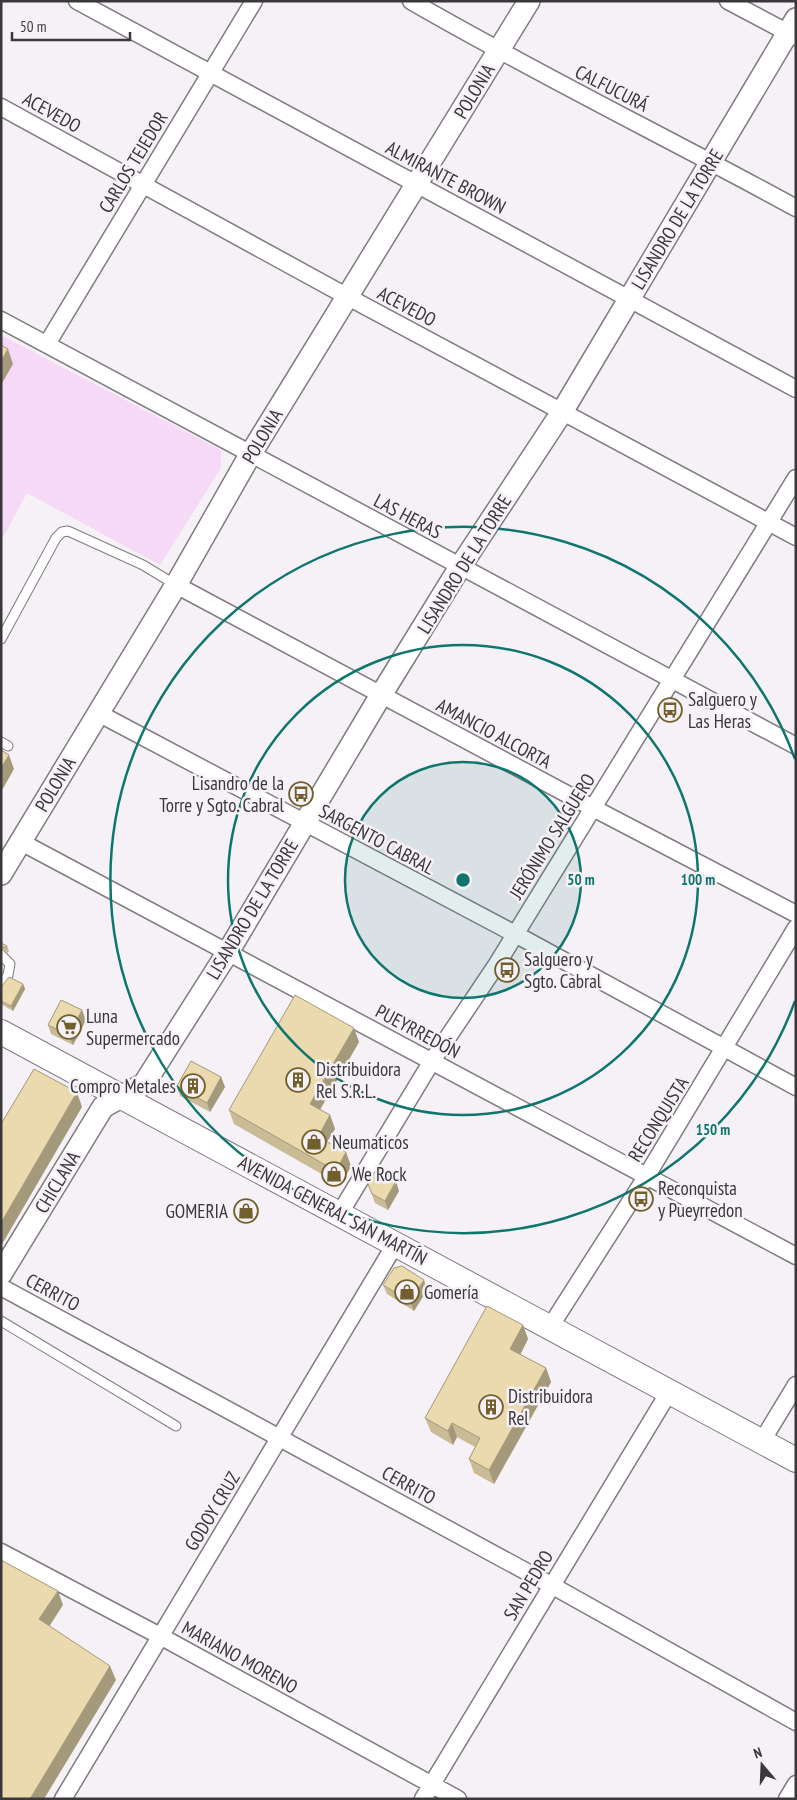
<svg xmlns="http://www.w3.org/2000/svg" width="797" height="1800" font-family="'PT Sans Narrow',sans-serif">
	<rect width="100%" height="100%" fill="#f6f1f6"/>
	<path fill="#f5d9f6" d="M1,335L221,450V468L160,565L27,493L1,541Z"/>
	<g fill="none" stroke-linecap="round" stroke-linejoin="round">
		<g stroke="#7f7b7f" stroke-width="11">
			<path id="service" d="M1,639L56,538L62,532L68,531L143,565L176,585
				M1,742L8,746
				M1,955L10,964L8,975L1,986
				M1,1321L176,1426"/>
		</g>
		<g stroke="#7f7b7f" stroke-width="19">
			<path id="minor" d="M77,1L796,389
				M411,1C537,74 668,138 796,208
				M728,1L796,37
				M1,107L348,297L796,537
				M1,320L796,746
				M47,344L254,1
				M176,585L593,808L796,914
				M98,713L515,934L796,1087
				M21,842L796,1256
				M340,1213L432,1061L497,964L796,478
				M1,1287L551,1585L796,1722
				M550,1327L646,1177L796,928
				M762,1441L796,1385
				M1,1552L160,1636L458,1799
				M63,1799L396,1243
				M423,1799L669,1392
				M787,1799L796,1784"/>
		</g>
		<g stroke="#7f7b7f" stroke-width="24">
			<path id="tertiary" d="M1,874L176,585L250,455L529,1
				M1,1274L103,1107L144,1084L228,952L381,695L460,567L562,412L796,19"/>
		</g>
		<g stroke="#7f7b7f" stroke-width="26">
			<path id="secondary" d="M1,1032L796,1460"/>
		</g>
		<use href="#service" stroke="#fff" stroke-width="9"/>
		<use href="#minor" stroke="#fff" stroke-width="16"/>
		<use href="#tertiary" stroke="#fff" stroke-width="21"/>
		<use href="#secondary" stroke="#fff" stroke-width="24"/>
	</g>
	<path fill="#c9bb96" d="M1,943L7,946L9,951L8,953L1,950Z
		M23,984L25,989L13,1011L1,1004V987Z
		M86,1020L73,1045L51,1034L48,1025Z
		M359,1042L320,1110L330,1115L335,1129L327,1142L351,1166L341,1185L234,1124L229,1110Z
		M221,1077L225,1087L210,1112L180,1096L177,1086Z
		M368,1184L399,1191L388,1210L375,1203Z
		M383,1285L427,1290L414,1311L387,1294Z
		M523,1325L528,1339L520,1354L546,1368L551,1382L494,1484L474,1473L469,1459L475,1447L457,1437L453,1445L431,1432L425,1418Z"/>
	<path fill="#a4997a" d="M8,349L13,364L1,385V361Z
		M9,755L14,769L1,792V768Z
		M23,984L25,989L13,1011L11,1006Z
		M82,1010L86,1020L73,1045L69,1035Z
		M354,1028L359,1042L315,1118L310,1104Z
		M221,1077L225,1087L210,1112L207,1103Z
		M77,1092L82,1107L1,1246V1223Z
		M330,1115L335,1129L322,1150L318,1137Z
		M346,1152L351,1166L341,1185L336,1171Z
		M396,1181L399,1191L388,1210L385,1201Z
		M424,1280L427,1290L414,1311L410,1301Z
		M523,1325L528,1339L516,1363L510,1349Z
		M546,1368L551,1382L494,1484L489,1470Z
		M452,1423L457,1437L453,1445L448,1431Z
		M58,1591L63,1605L45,1633L39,1619Z
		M110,1666L116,1680L44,1799H30Z"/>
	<path fill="#eadaae" stroke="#a4997a" d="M1,345L8,349L1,361Z
		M1,750L9,755L1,768Z
		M1,943L7,946L6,948L1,946Z
		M9,977L23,984L11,1006L1,1001V987Z
		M295,995L354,1028L310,1104L330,1115L318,1137L346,1152L336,1171L229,1110Z
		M61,1000L82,1010L69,1035L48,1025Z
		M191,1061L221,1077L207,1103L177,1086Z
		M34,1069L77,1092L1,1223V1124Z
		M376,1170L396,1181L385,1201L372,1194L368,1184Z
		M402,1266L424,1280L410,1301L383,1285L394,1268Z
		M487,1306L523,1325L510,1349L546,1368L489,1470L469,1459L480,1438L452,1423L448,1431L425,1418Z
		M1,1560L58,1591L39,1619L110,1666L30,1799H1Z"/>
	<circle cx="463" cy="880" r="118" fill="#0f766e" fill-opacity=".12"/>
	<g fill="none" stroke="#0f766e" stroke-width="2.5">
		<circle cx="463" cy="880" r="118"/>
		<circle cx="463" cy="880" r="235"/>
		<path d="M795 1001A353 353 0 1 1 795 759"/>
	</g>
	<defs>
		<g id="bus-ring" transform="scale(1.25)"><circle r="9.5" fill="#f6f1f6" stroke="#715f2d" stroke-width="1.5"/><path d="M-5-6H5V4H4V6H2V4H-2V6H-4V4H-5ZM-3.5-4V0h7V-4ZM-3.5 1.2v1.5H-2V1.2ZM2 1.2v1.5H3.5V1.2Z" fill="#715f2d"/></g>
		<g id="supermarket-ring" transform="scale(1.25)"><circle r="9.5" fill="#f6f1f6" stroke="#715f2d" stroke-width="1.5"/><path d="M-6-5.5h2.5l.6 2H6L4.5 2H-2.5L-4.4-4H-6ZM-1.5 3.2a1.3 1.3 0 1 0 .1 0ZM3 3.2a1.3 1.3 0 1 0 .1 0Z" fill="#715f2d"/></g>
		<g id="building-ring" transform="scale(1.25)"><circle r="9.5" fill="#f6f1f6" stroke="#715f2d" stroke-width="1.5"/><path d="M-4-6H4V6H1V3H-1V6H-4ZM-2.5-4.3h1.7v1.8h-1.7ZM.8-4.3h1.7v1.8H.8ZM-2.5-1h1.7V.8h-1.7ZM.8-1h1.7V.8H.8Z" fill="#715f2d"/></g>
		<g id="shop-ring" transform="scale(1.25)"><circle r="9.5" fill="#f6f1f6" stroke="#715f2d" stroke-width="1.5"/><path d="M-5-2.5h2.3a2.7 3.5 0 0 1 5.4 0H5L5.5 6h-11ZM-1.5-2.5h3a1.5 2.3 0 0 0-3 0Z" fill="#715f2d"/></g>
	</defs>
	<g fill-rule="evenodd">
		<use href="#bus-ring" x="670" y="710"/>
		<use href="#bus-ring" x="301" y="794"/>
		<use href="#bus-ring" x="507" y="970"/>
		<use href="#supermarket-ring" x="69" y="1027"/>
		<use href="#building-ring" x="298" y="1080"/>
		<use href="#building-ring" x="193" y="1086"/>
		<use href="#shop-ring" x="314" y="1142"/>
		<use href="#shop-ring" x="334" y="1174"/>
		<use href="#bus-ring" x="641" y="1199"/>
		<use href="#shop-ring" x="246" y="1211"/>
		<use href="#shop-ring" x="407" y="1292"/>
		<use href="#building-ring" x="491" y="1407"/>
	</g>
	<g text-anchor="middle" stroke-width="5" stroke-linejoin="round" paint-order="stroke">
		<g font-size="19" fill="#3a383a" stroke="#f6f1f6">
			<text transform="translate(612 88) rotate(27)" y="7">CALFUCURÁ</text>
			<text transform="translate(474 91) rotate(-59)" y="7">POLONIA</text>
			<text transform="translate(52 112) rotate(29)" y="7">ACEVEDO</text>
			<text transform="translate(133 162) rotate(-59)" y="7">CARLOS TEJEDOR</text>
			<text transform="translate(446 177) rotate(28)" y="7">ALMIRANTE BROWN</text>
			<text transform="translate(677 219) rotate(-59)" y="7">LISANDRO DE LA TORRE</text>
			<text transform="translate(407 306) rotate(28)" y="7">ACEVEDO</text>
			<text transform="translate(262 436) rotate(-59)" y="7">POLONIA</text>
			<text transform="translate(408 516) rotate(28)" y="7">LAS HERAS</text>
			<text transform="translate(464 564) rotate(-58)" y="7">LISANDRO DE LA TORRE</text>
			<text transform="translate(494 733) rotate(28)" y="7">AMANCIO ALCORTA</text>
			<text transform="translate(55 784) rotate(-59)" y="7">POLONIA</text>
			<text transform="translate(552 836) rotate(-58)" y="7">JERÓNIMO SALGUERO</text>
			<text transform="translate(377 839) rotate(28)" y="7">SARGENTO CABRAL</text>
			<text transform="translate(252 909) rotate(-59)" y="7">LISANDRO DE LA TORRE</text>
			<text transform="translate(418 1031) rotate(28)" y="7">PUEYRREDÓN</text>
			<text transform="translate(658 1119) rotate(-58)" y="7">RECONQUISTA</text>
			<text transform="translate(57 1182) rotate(-59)" y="7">CHICLANA</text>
			<text transform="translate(333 1210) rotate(28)" y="7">AVENIDA GENERAL SAN MARTÍN</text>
			<text transform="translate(53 1292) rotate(28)" y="7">CERRITO</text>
			<text transform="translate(409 1485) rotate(29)" y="7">CERRITO</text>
			<text transform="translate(212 1511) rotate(-59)" y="7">GODOY CRUZ</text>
			<text transform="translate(528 1585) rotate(-59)" y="7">SAN PEDRO</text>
			<text transform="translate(240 1657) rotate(29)" y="7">MARIANO MORENO</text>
		</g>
		<g font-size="19" fill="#3a383a" stroke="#f6f1f6" text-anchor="start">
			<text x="688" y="706">Salguero y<tspan x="688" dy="22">Las Heras</tspan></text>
			<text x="284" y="790" text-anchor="end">Lisandro de la<tspan x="284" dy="22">Torre y Sgto. Cabral</tspan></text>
			<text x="524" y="966">Salguero y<tspan x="524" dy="22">Sgto. Cabral</tspan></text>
			<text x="86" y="1023">Luna<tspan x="86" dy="22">Supermercado</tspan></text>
			<text x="316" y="1076">Distribuidora<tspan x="316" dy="22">Rel S.R.L.</tspan></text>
			<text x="176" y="1093" text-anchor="end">Compro Metales</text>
			<text x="332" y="1149">Neumaticos</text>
			<text x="352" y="1181">We Rock</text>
			<text x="658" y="1195">Reconquista<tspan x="658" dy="22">y Pueyrredon</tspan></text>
			<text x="228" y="1218" text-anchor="end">GOMERIA</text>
			<text x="424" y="1299">Gomería</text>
			<text x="508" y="1403">Distribuidora<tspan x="508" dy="22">Rel</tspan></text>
		</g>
	</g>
	<circle cx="463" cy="880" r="8" fill="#0f766e" stroke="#f6f1f6" stroke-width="2.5"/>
	<g font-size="15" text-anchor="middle" font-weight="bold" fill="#0f766e" stroke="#f6f1f6" stroke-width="5" stroke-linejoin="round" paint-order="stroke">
		<text x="581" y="885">50 m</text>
		<text x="698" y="885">100 m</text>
		<text x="713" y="1135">150 m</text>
	</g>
	<rect width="797" height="1800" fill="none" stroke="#3a383a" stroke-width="5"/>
	<g transform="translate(762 1765) rotate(341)" stroke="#f6f1f6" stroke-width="4" paint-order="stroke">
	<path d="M0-4L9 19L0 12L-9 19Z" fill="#3a383a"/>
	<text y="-8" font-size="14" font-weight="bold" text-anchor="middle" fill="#3a383a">N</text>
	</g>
	<path d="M12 32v8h118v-8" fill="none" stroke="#3a383a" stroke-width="2.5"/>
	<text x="20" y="32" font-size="15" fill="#3a383a" stroke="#f6f1f6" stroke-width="4" paint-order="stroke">50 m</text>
</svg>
